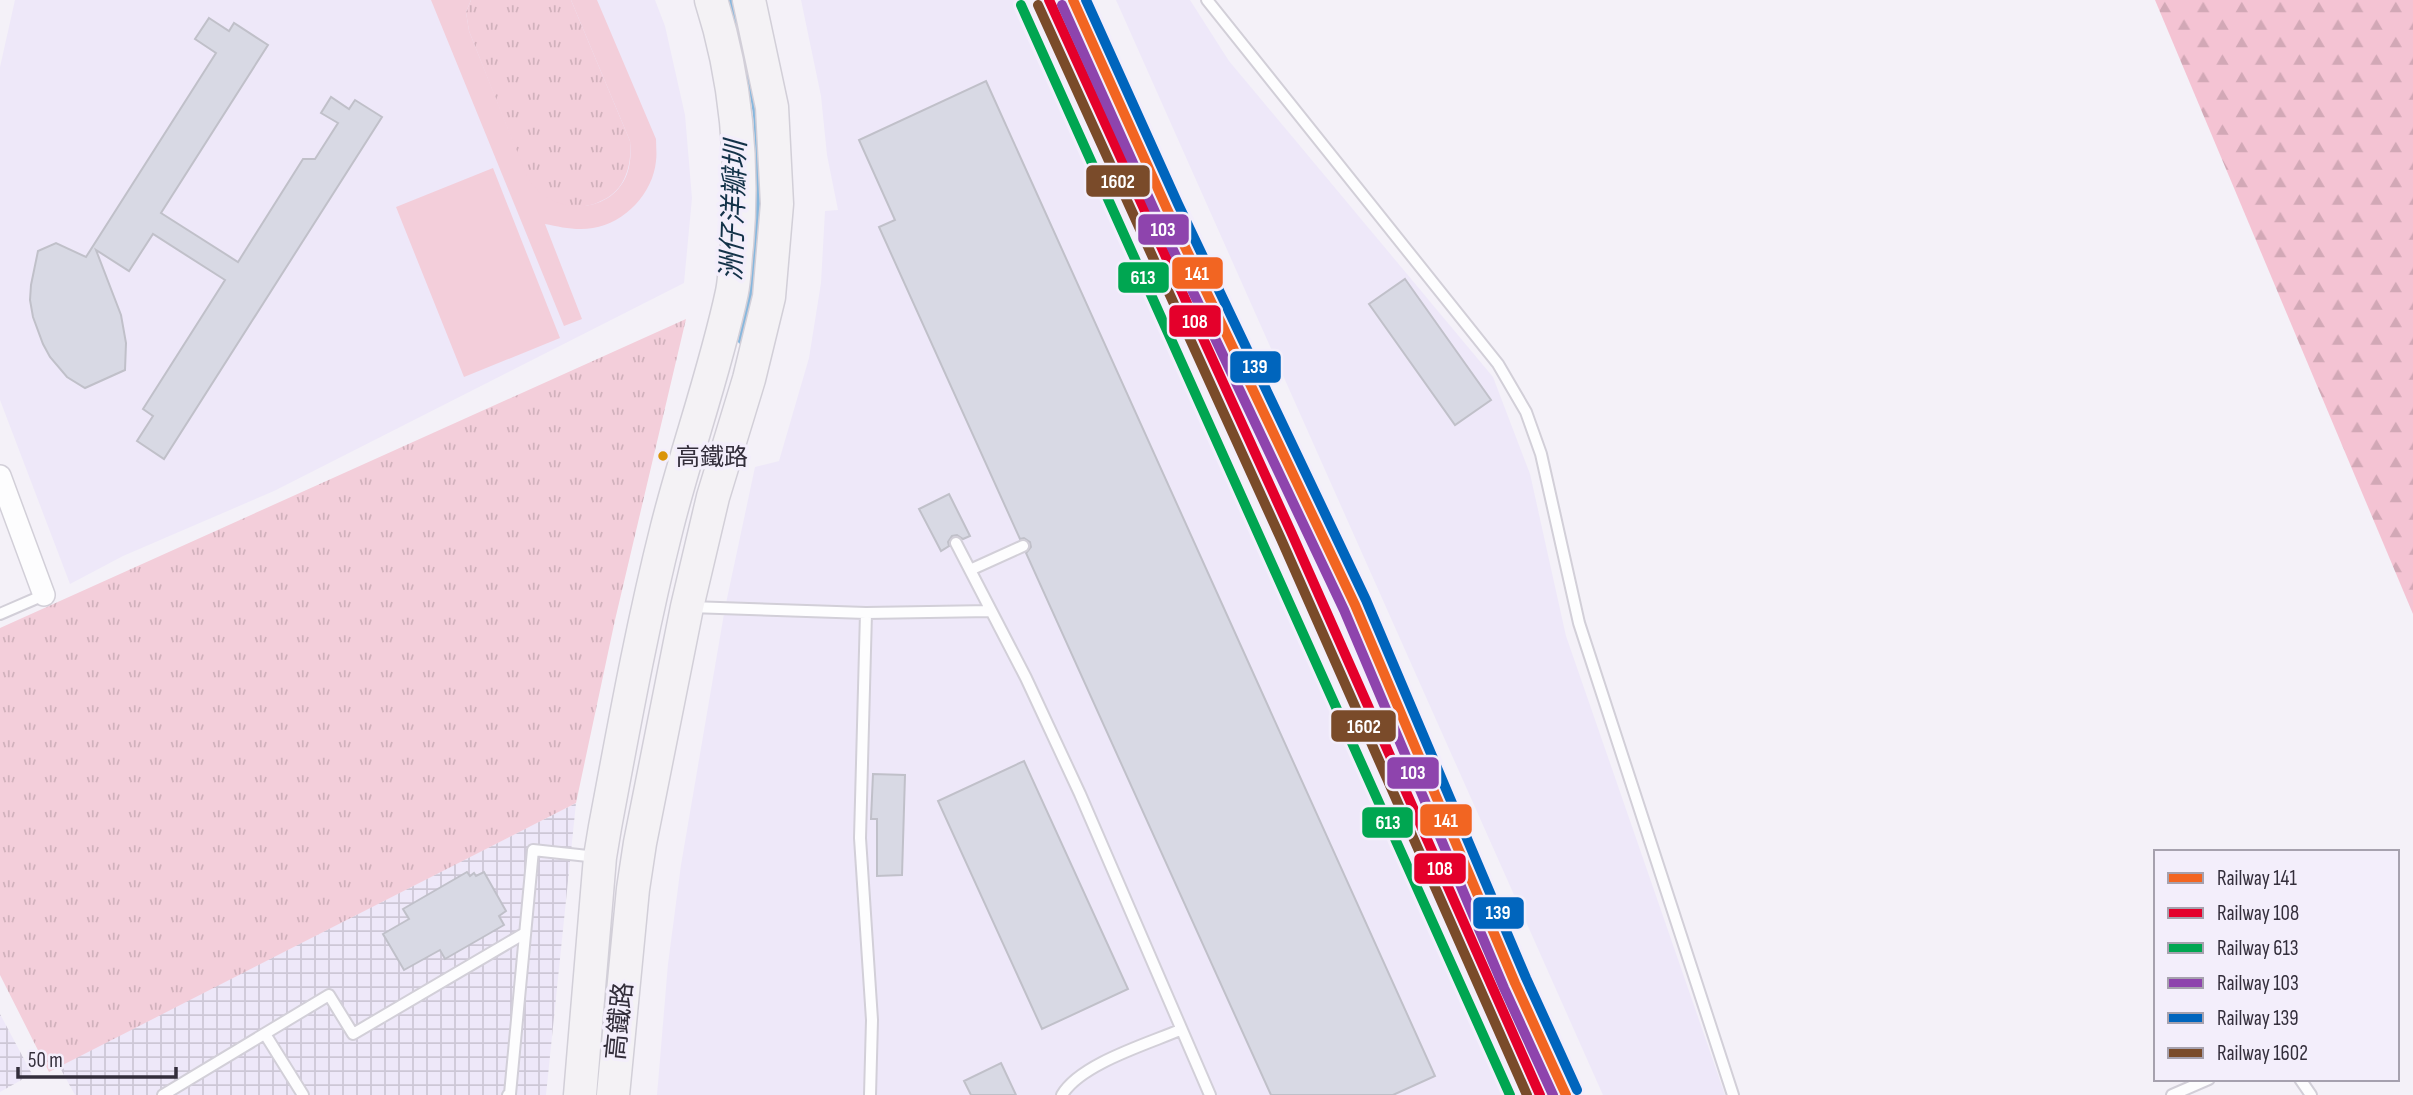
<svg xmlns="http://www.w3.org/2000/svg" width="2413" height="1095" font-family="'Sofia Sans Condensed','Noto Sans TC',sans-serif">
	<defs>
		<pattern id="industrial-grid" width="8" height="8" patternUnits="userSpaceOnUse" patternTransform="scale(1.75)"><rect width="8" height="8" fill="#eee8f9"/><path d="M0 4h8M4 0v8" fill="none" stroke="#cdc7d6"/></pattern>
		<pattern id="grass-tufts" width="24" height="20" patternUnits="userSpaceOnUse" patternTransform="scale(1.75)"><rect width="24" height="20" fill="#f3ceda"/><path d="M3 7l-1-3M5 7V3M7 7l1-3M15 17l-1-3M17 17v-4M19 17l1-3" fill="none" stroke="#d1b1bc"/></pattern>
		<pattern id="forest-firs" width="22" height="20" patternUnits="userSpaceOnUse" patternTransform="scale(1.75)"><rect width="22" height="20" fill="#f4c3d3"/><path d="M5 1l3.5 6h-7zM16 11l3.5 6h-7z" fill="#d2a8b6"/></pattern>
	</defs>
	<rect width="100%" height="100%" fill="#f4f1f8"/>
	<path fill="#eee8f9" d="M15,0H655L665,26L685,115L692,198L684,283L274,491L123,556L70,584L0,400V67Z
		M801,0H1016L1337,721L1511,1095H657L668,964L681,865L725,608L755,467L779,461L809,358L821,283L825,211L838,210L827,155L821,96Z
		M1116,0H1190L1229,61L1493,377L1530,474L1566,636L1725,1095H1603Z"/>
	<path fill="url(#industrial-grid)" d="M576,803L546,1095H75L59,1066Z
		M0,1014L32,1074L0,1092Z"/>
	<path fill="url(#grass-tufts)" d="M471,0H571L630,141C632,164 626,189 603,200C580,213 547,207 531,185C522,172 518,154 512,140C498,104 483,67 469,31L466,12Z
		M686,319L615,620L576,803L49,1072L0,975V628Z"/>
	<path fill="url(#forest-firs)" d="M2155,0H2413V614Z"/>
	<path fill="#f3ceda" d="M431,0H471L466,12L469,31L527,176C547,215 610,218 627,174C631,163 631,152 630,141L571,0H597L656,139C656,146 657,154 656,161C653,193 625,223 593,228C577,231 560,227 545,224L582,319L564,326Z
		M493,168L560,338L464,377L396,207Z"/>
	<g fill="none" stroke-linecap="round" stroke-linejoin="round">
		<path stroke="#86b7dd" stroke-width="6" d="M729,0L735,15C742,48 752,82 756,115C763,192 758,266 741,341"/>
	</g>
	<path fill="#d8d9e4" stroke="#c0c0c9" stroke-width="2" d="M209,18L229,31L234,23L268,45L161,213L238,262L303,159H315L338,123L321,113L331,97L349,109L355,100L382,117L164,459L137,441L153,416L143,409L225,280L153,234L129,271L96,250L121,315L126,343L125,370L85,388L67,377L50,357L43,344L33,317L30,300L31,285L38,251L56,243L86,257L216,53L195,39Z
		M986,81L1435,1076L1393,1095H1271L1026,553L1031,547L1030,542L1024,538L1020,539L879,227L895,220L859,140Z
		M1405,279L1491,400L1455,425L1369,304Z
		M949,494L970,536L963,539L957,535L952,536L948,542L949,546L941,551L919,509Z
		M1024,761L1128,989L1042,1029L938,801Z
		M873,774L905,775L902,875L877,876V819H871Z
		M467,872L470,876L474,873L476,876L484,872L506,911L499,916L504,925L445,959L440,950L404,970L383,934L409,919L403,909Z
		M1001,1063L1016,1095H971L964,1081Z"/>
	<g fill="none" stroke-linecap="round" stroke-linejoin="round">
		<g stroke="#d2cfd8" stroke-width="14">
			<path id="lane" d="M1207,0L1498,364L1526,412L1541,454L1579,623L1733,1095
				M956,543L1026,678L1080,794L1210,1095
				M970,570L1023,546
				M690,607L866,613L991,611
				M866,613L860,838L872,1020L870,1095
				M0,614L44,595
				M265,1034L303,1095
				M2300,1079L2311,1095
				M163,1095L329,995L353,1034L525,933
				M508,1095L510,1094L533,850L597,857
				M1062,1095C1080,1064 1147,1044 1180,1030
				M2172,1095L2209,1079"/>
		</g>
		<g stroke="#d2cfd8" stroke-width="24">
			<path id="street" d="M0,476L44,595"/>
		</g>
		<g stroke="#d2cfd8" stroke-width="35">
			<path id="secondary" d="M580,1095L600,857L605,827C624,726 642,626 667,527C687,448 715,372 732,292C735,277 735,261 737,245C744,165 736,77 711,0
				M613,1095L633,889L640,843L687,607L713,497L749,379L769,297L777,204L772,107L749,0"/>
		</g>
		<use href="#lane" stroke="#fdfdfe" stroke-width="10"/>
		<use href="#street" stroke="#fdfdfe" stroke-width="21"/>
		<use href="#secondary" stroke="#f4f2f5" stroke-width="32"/>
		<g stroke="#f3eefb" stroke-width="16">
			<path id="rail-1" d="M1073,0L1167,209L1355,605L1515,983L1566,1095"/>
		</g>
		<g stroke="#f3eefb" stroke-width="16">
			<path id="rail-2" d="M1049,0L1292,534L1540,1095"/>
		</g>
		<g stroke="#f3eefb" stroke-width="16">
			<path id="rail-3" d="M1021,5L1510,1095"/>
		</g>
		<g stroke="#f3eefb" stroke-width="16">
			<path id="rail-4" d="M1062,5L1156,214L1344,610L1504,988L1553,1095"/>
		</g>
		<g stroke="#f3eefb" stroke-width="16">
			<path id="rail-5" d="M1086,0L1178,204L1366,600L1526,978L1577,1090"/>
		</g>
		<g stroke="#f3eefb" stroke-width="16">
			<path id="rail-6" d="M1038,5L1281,539L1527,1095"/>
		</g>
		<use href="#rail-1" stroke="#f26522" stroke-width="10"/>
		<use href="#rail-2" stroke="#e4002b" stroke-width="10"/>
		<use href="#rail-3" stroke="#00a651" stroke-width="10"/>
		<use href="#rail-4" stroke="#8e44ad" stroke-width="10"/>
		<use href="#rail-5" stroke="#0065bd" stroke-width="10"/>
		<use href="#rail-6" stroke="#7a4b2a" stroke-width="10"/>
	</g>
	<circle fill="#da9409" stroke="#f3eefb" stroke-width="2.5" cx="663" cy="456" r="6"/>
	<g text-anchor="middle" stroke-width="7" stroke-linejoin="round" paint-order="stroke">
		<g font-size="24" fill="#332e3b" stroke="#f3eefb" text-anchor="start">
			<text x="676" y="465">高鐵路</text>
		</g>
		<g font-size="26" fill="#332e3b" stroke="#f3eefb">
			<text transform="translate(619 1021) rotate(-84)" y="9">高鐵路</text>
		</g>
		<g font-size="28" font-style="italic" fill="#133248" stroke="#f3eefb">
			<text transform="translate(733 211) rotate(-88)" y="10">洲仔洋瓣圳</text>
		</g>
	</g>
	<g stroke="#f3eefb" stroke-width="2.5">
		<rect x="1085" y="164" width="66" height="34" rx="7" fill="#7a4b2a"/>
		<rect x="1137" y="213" width="53" height="33" rx="7" fill="#8e44ad"/>
		<rect x="1171" y="256" width="53" height="34" rx="7" fill="#f26522"/>
		<rect x="1117" y="261" width="53" height="33" rx="7" fill="#00a651"/>
		<rect x="1168" y="304" width="54" height="34" rx="7" fill="#e4002b"/>
		<rect x="1229" y="350" width="53" height="34" rx="7" fill="#0065bd"/>
		<rect x="1330" y="709" width="67" height="34" rx="7" fill="#7a4b2a"/>
		<rect x="1386" y="756" width="54" height="34" rx="7" fill="#8e44ad"/>
		<rect x="1419" y="803" width="54" height="34" rx="7" fill="#f26522"/>
		<rect x="1361" y="806" width="53" height="33" rx="7" fill="#00a651"/>
		<rect x="1413" y="852" width="54" height="33" rx="7" fill="#e4002b"/>
		<rect x="1472" y="896" width="53" height="34" rx="7" fill="#0065bd"/>
	</g>
	<g font-size="19" text-anchor="middle" font-weight="bold" fill="#fff">
		<text x="1118" y="188">1602</text>
		<text x="1163" y="236">103</text>
		<text x="1197" y="280">141</text>
		<text x="1143" y="284">613</text>
		<text x="1195" y="328">108</text>
		<text x="1255" y="373">139</text>
		<text x="1364" y="733">1602</text>
		<text x="1413" y="779">103</text>
		<text x="1446" y="827">141</text>
		<text x="1388" y="829">613</text>
		<text x="1440" y="875">108</text>
		<text x="1498" y="919">139</text>
	</g>
	<rect x="2154" y="850" width="245" height="231" fill="#f3eefb" stroke="#a6a1ae" stroke-width="2"/>
	<rect x="2168" y="873" width="35" height="10" fill="#f26522" stroke="#a6a1ae" stroke-width="2"/>
	<text x="2217" y="885" font-size="21" fill="#332e3b">Railway 141</text>
	<rect x="2168" y="908" width="35" height="10" fill="#e4002b" stroke="#a6a1ae" stroke-width="2"/>
	<text x="2217" y="920" font-size="21" fill="#332e3b">Railway 108</text>
	<rect x="2168" y="943" width="35" height="10" fill="#00a651" stroke="#a6a1ae" stroke-width="2"/>
	<text x="2217" y="955" font-size="21" fill="#332e3b">Railway 613</text>
	<rect x="2168" y="978" width="35" height="10" fill="#8e44ad" stroke="#a6a1ae" stroke-width="2"/>
	<text x="2217" y="990" font-size="21" fill="#332e3b">Railway 103</text>
	<rect x="2168" y="1013" width="35" height="10" fill="#0065bd" stroke="#a6a1ae" stroke-width="2"/>
	<text x="2217" y="1025" font-size="21" fill="#332e3b">Railway 139</text>
	<rect x="2168" y="1048" width="35" height="10" fill="#7a4b2a" stroke="#a6a1ae" stroke-width="2"/>
	<text x="2217" y="1060" font-size="21" fill="#332e3b">Railway 1602</text>
	<path d="M18 1067v10h158v-10" fill="none" stroke="#332e3b" stroke-width="3.5"/>
	<text x="28" y="1067" font-size="21" fill="#332e3b" stroke="#f3eefb" stroke-width="5" paint-order="stroke">50 m</text>
</svg>
